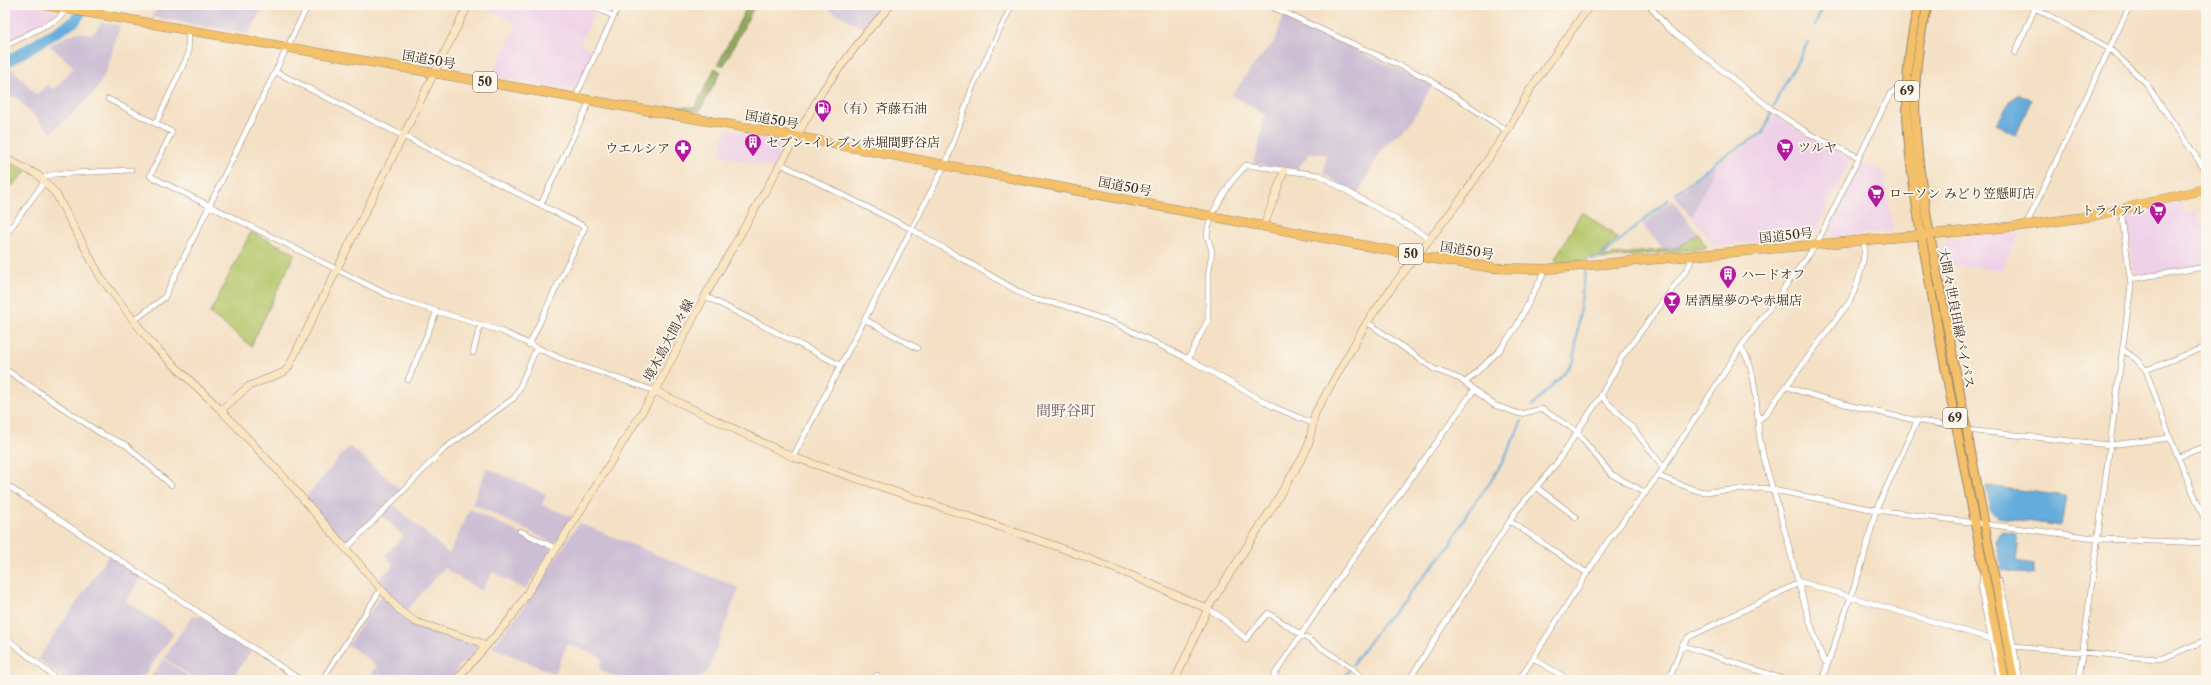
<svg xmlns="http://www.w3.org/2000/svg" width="2211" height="685" font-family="'Libre Caslon Text','Noto Serif JP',serif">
	<rect width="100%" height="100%" fill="#fbf7ec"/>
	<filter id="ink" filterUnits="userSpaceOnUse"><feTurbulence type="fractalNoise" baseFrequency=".025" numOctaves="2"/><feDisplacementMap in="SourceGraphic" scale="8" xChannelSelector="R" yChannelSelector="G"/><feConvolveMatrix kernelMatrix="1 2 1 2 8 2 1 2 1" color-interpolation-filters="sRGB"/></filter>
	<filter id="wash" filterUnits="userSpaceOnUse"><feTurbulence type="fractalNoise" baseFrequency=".012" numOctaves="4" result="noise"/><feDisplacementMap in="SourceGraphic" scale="16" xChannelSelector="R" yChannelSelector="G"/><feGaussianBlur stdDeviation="0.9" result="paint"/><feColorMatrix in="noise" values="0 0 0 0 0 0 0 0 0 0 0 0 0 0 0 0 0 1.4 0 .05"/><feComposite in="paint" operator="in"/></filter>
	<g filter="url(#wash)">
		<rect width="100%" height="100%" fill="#f4e0c4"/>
		<path fill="#eed0e8" d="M5,5H23L57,11V16L24,32L5,44Z
			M479,5H587L597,10L580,43L592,50L596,48L574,91L491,76L517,24Z
			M1773,114L1805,135L1851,156V159L1813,236L1714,246L1692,217L1716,164L1765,134Z
			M726,128L786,142V147L773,168L720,155Z
			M1864,163L1883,172L1893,231L1832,238L1831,224L1860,164Z
			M2181,200L2184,213L2196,210L2200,224H2205L2206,265L2137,276L2134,274L2126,214Z
			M2018,232L2020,233L2001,271L1942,262L1939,251L1946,240Z"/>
		<path fill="#ccbed4" d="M158,5H264L248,34L152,17Z
			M831,5H885L864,28L829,10Z
			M1283,17H1290L1374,59L1433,84L1412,121L1381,150L1359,192L1356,194L1324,174L1326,154H1309L1297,169L1252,165L1258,149L1265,115L1232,95L1255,63L1275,41Z
			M102,22L120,25L107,70L94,94L51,133L15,96L11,98L5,93V74L13,69L36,95L47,84L54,90L74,67L49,45L77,32L91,34L95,32Z
			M1715,163L1716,164L1692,217L1675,197Z
			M1672,200L1698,234L1678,248L1664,250L1642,225Z
			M349,446L401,490L346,545L306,497Z
			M487,468L546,494L542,505L572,517L555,544L472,503Z
			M393,504L449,554L470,509L552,549L525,590L493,572L481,591L444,568L406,611L378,580L394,565L385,555L404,537L382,515Z
			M579,523L739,588L708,671L693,680H621L599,669L603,658L567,644L555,674L492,647L525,605Z
			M109,555L142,576L126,601L174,633L141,680H64L38,659Z
			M382,595L406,620L418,627L478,645L479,648L460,665L450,680H368L377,666L348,645Z
			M192,616H201L251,651L231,680H197L164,658Z
			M163,659L194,680H149Z"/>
		<path fill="#b4c669" stroke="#787844" d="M10,164L26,172L13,185L5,189V174Z
			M1581,213L1586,214L1618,238L1599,257H1590L1588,260L1555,263L1556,257Z
			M251,232L295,253L251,346L210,313Z
			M1698,234L1707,248L1601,259L1604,256L1678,248Z"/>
		<path fill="#8fab5d" stroke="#656a3e" d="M748,5H755L724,65L718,64Z
			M715,68L721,72L699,112L678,109V107H695Z"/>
		<path fill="#63acdb" stroke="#4f6b7c" d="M2019,94L2031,100L2016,135L1996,124L2010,102Z
			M1986,486L2066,496L2061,526L1998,517L1991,511Z
			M2001,532L2017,534L2016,544L2018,545L2016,561L2034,564V575L2002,570L1996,540Z"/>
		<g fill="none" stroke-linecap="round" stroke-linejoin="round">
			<path stroke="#63acdb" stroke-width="2" d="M1815,25L1824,5
				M1773,106L1808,42
				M1675,194L1719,159L1763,133L1771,114
				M1591,259L1599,258L1668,200
				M1532,406L1567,370L1574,360L1583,284L1586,271
				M1353,664L1380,627L1448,548L1469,510L1489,484L1503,461L1522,421
				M1343,680L1349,670"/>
			<path stroke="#63acdb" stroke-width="11" d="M5,63L75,21L86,5"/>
		</g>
	</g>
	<g filter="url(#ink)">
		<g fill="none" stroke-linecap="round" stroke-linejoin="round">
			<g stroke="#988571" stroke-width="6">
				<path id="street" d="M591,5L613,16
					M742,5H746
					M1268,5L1427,78L1507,131
					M1649,5L1667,27L1770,108L1811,135L1858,157
					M2030,5L2110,49L2145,82L2206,171
					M5,46L58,19L67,9
					M2015,53L2036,6
					M276,72L585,227L529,345
					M575,98L619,5
					M108,99L172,132L150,176L394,298L501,331L566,361L655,391
					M156,123L188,55L189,30
					M781,164L911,229L1031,299L1063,305L1119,325L1188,359L1274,407L1312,423
					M42,178L55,174L131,170
					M541,204L590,101
					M2026,225L2130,5
					M5,236L45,181
					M2131,279L2206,267
					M705,296L840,365
					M864,319L917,348
					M133,321L164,298L308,5
					M1367,322L1434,369L1460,379L1494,405L1520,414L1542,409L1575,430L1611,474L1646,493
					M1740,348C1756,361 1757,413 1759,433C1762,460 1772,484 1779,510C1793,560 1804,611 1823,659L1827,663
					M2122,349L2136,359L2146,370L2170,438L2206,523
					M473,353L480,325
					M1188,359L1208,320V278L1212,251L1207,236L1208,228L1213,212L1231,182L1246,165L1319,175L1431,239
					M5,369L100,433L126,445L171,485
					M2146,370L2206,347
					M408,380L437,311
					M1465,383L1499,351L1515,329L1546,269
					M1786,386C1806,396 1938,429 1956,424
					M1601,396L1632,427L1664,468
					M1758,420L1764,416L1850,301C1858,283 1866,260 1864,241
					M1966,430L2110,445L2170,438
					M793,457L947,161L972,88L1012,5
					M2179,457L2206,446
					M1658,476L1695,490L1705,492L1763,488L1876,510L2102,539L2206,543
					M5,484L301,680
					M1536,487L1576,517
					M1510,521L1587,573
					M520,531L557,549
					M346,549L444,449L514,398L519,389L536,349
					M1983,573L1981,591L2000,680
					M1998,580L2005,603L2020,680
					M1208,609L1221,617L1246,639L1268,613L1352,668L1363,680
					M5,637L58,680
					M1682,645L1786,680
					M2013,646L2157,659L2164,658L2206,640
					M1533,658L1569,680
					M322,680L381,589
					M875,680L877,675
					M1271,680L1330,591L1474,390
					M1409,680L1516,511L1556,464L1601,396L1622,357L1685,272L1690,264L1691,257
					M1519,680L1607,542L1658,476L1740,348L1816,245L1890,94L1898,88H1907
					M1669,680L1682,645L1689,637L1801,582L1991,639
					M1822,680L1862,564L1876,510L1917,421
					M2079,680L2131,285L2121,210"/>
			</g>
			<g stroke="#988571" stroke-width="8">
				<path id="secondary" d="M5,158L38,175L56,194L101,278L152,344L221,410L283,476L401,612L416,622L479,642L485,647
					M1264,226L1284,171
					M655,391L793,457L1056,546L1133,576L1208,609
					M221,410L249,386L284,372L288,368L468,5
					M456,680L511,618L576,518L655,391L705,296L823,90L866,33L891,5
					M1175,680L1209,606L1275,503L1304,455L1309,443L1315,413L1367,322L1396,282L1461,199L1507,131L1531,88L1590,5"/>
			</g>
			<g stroke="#988571" stroke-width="10">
				<path id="primary" d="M1919,5C1897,83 1909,162 1922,240C1930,284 1938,328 1946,372C1966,475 1985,577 2005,680
					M1928,5C1906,81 1916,159 1930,235L2014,680"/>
			</g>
			<g stroke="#988571" stroke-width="10">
				<path id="highway" d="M45,5L788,135L1429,258L1495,268L1546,269L2021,226L2093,216L2206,189"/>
			</g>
			<use href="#street" stroke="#fff" stroke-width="5"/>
			<use href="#secondary" stroke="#fbe6c4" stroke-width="7"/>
			<use href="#primary" stroke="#f4c16b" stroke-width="8"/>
			<use href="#highway" stroke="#f4c16b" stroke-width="9"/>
		</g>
	</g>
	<defs>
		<g id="fuel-pin" transform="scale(0.9)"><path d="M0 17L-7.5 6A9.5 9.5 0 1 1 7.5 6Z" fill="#b5179e" stroke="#fbf7ec"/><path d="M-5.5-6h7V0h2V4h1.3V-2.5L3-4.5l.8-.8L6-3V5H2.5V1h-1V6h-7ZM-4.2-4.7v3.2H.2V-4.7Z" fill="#fff"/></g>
		<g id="building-pin" transform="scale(0.9)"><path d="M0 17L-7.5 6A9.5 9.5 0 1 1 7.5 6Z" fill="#b5179e" stroke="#fbf7ec"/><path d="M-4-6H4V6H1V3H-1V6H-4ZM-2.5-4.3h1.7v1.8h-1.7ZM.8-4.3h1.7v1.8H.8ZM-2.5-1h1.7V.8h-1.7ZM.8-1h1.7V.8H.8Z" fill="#fff"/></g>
		<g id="supermarket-pin" transform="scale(0.9)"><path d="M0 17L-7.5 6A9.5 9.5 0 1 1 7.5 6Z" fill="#b5179e" stroke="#fbf7ec"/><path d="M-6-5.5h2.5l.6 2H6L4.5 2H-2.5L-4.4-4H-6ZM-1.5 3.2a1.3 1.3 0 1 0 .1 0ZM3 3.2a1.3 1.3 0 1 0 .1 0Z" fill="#fff"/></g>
		<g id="pharmacy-pin" transform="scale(0.9)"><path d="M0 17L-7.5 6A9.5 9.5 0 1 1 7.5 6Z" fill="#b5179e" stroke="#fbf7ec"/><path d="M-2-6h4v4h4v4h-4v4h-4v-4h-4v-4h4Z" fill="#fff"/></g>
		<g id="bar-pin" transform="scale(0.9)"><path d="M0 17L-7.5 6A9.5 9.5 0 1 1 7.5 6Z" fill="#b5179e" stroke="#fbf7ec"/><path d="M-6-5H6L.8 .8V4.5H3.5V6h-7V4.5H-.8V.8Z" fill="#fff"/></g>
	</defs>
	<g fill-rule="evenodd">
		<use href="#fuel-pin" x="823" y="108"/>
		<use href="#building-pin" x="753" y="142"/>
		<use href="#supermarket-pin" x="1785" y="147"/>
		<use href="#pharmacy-pin" x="683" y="148"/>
		<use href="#supermarket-pin" x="1876" y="193"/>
		<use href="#supermarket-pin" x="2158" y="210"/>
		<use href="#building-pin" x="1728" y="274"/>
		<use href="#bar-pin" x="1672" y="300"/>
	</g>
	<g text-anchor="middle" stroke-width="3.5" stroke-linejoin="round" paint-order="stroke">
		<g fill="#fbf7ec" stroke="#75685c" stroke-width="1">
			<rect x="473" y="72" width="24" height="20" rx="3"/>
			<rect x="1895" y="81" width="24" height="20" rx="3"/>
			<rect x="1399" y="244" width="24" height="20" rx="3"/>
			<rect x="1943" y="408" width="24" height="20" rx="3"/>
		</g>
		<g font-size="12" font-weight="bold" fill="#3b2a1e">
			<text x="485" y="86">50</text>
			<text x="1907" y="95">69</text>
			<text x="1411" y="258">50</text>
			<text x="1955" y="422">69</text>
		</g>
		<g font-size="13" fill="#3b2a1e" stroke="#fbf7ec">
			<text transform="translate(429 59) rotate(10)" y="5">国道50号</text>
			<text transform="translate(772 119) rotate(10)" y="5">国道50号</text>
			<text transform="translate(1125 186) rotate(11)" y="5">国道50号</text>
			<text transform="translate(1786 235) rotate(-6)" y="5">国道50号</text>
			<text transform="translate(1467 250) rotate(9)" y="5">国道50号</text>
			<text transform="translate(1957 318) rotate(79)" y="5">大間々世良田線バイパス</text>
			<text transform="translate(668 340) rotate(-62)" y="5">境木島大間々線</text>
		</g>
		<g font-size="13" fill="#3b2a1e" stroke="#fbf7ec" text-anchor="start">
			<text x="836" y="113">（有）斉藤石油</text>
			<text x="766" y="147">セブン-イレブン赤堀間野谷店</text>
			<text x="1798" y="152">ツルヤ</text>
			<text x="670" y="153" text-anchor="end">ウエルシア</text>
			<text x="1889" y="198">ローソン みどり笠懸町店</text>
			<text x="2145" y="215" text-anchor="end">トライアル</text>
			<text x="1741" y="279">ハードオフ</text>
			<text x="1685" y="305">居酒屋夢のや赤堀店</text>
		</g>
		<g font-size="15" fill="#6f5a68" stroke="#fbf7ec">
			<text x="1066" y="416">間野谷町</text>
		</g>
	</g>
	<rect width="2211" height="685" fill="none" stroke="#fbf7ec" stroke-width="20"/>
</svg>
